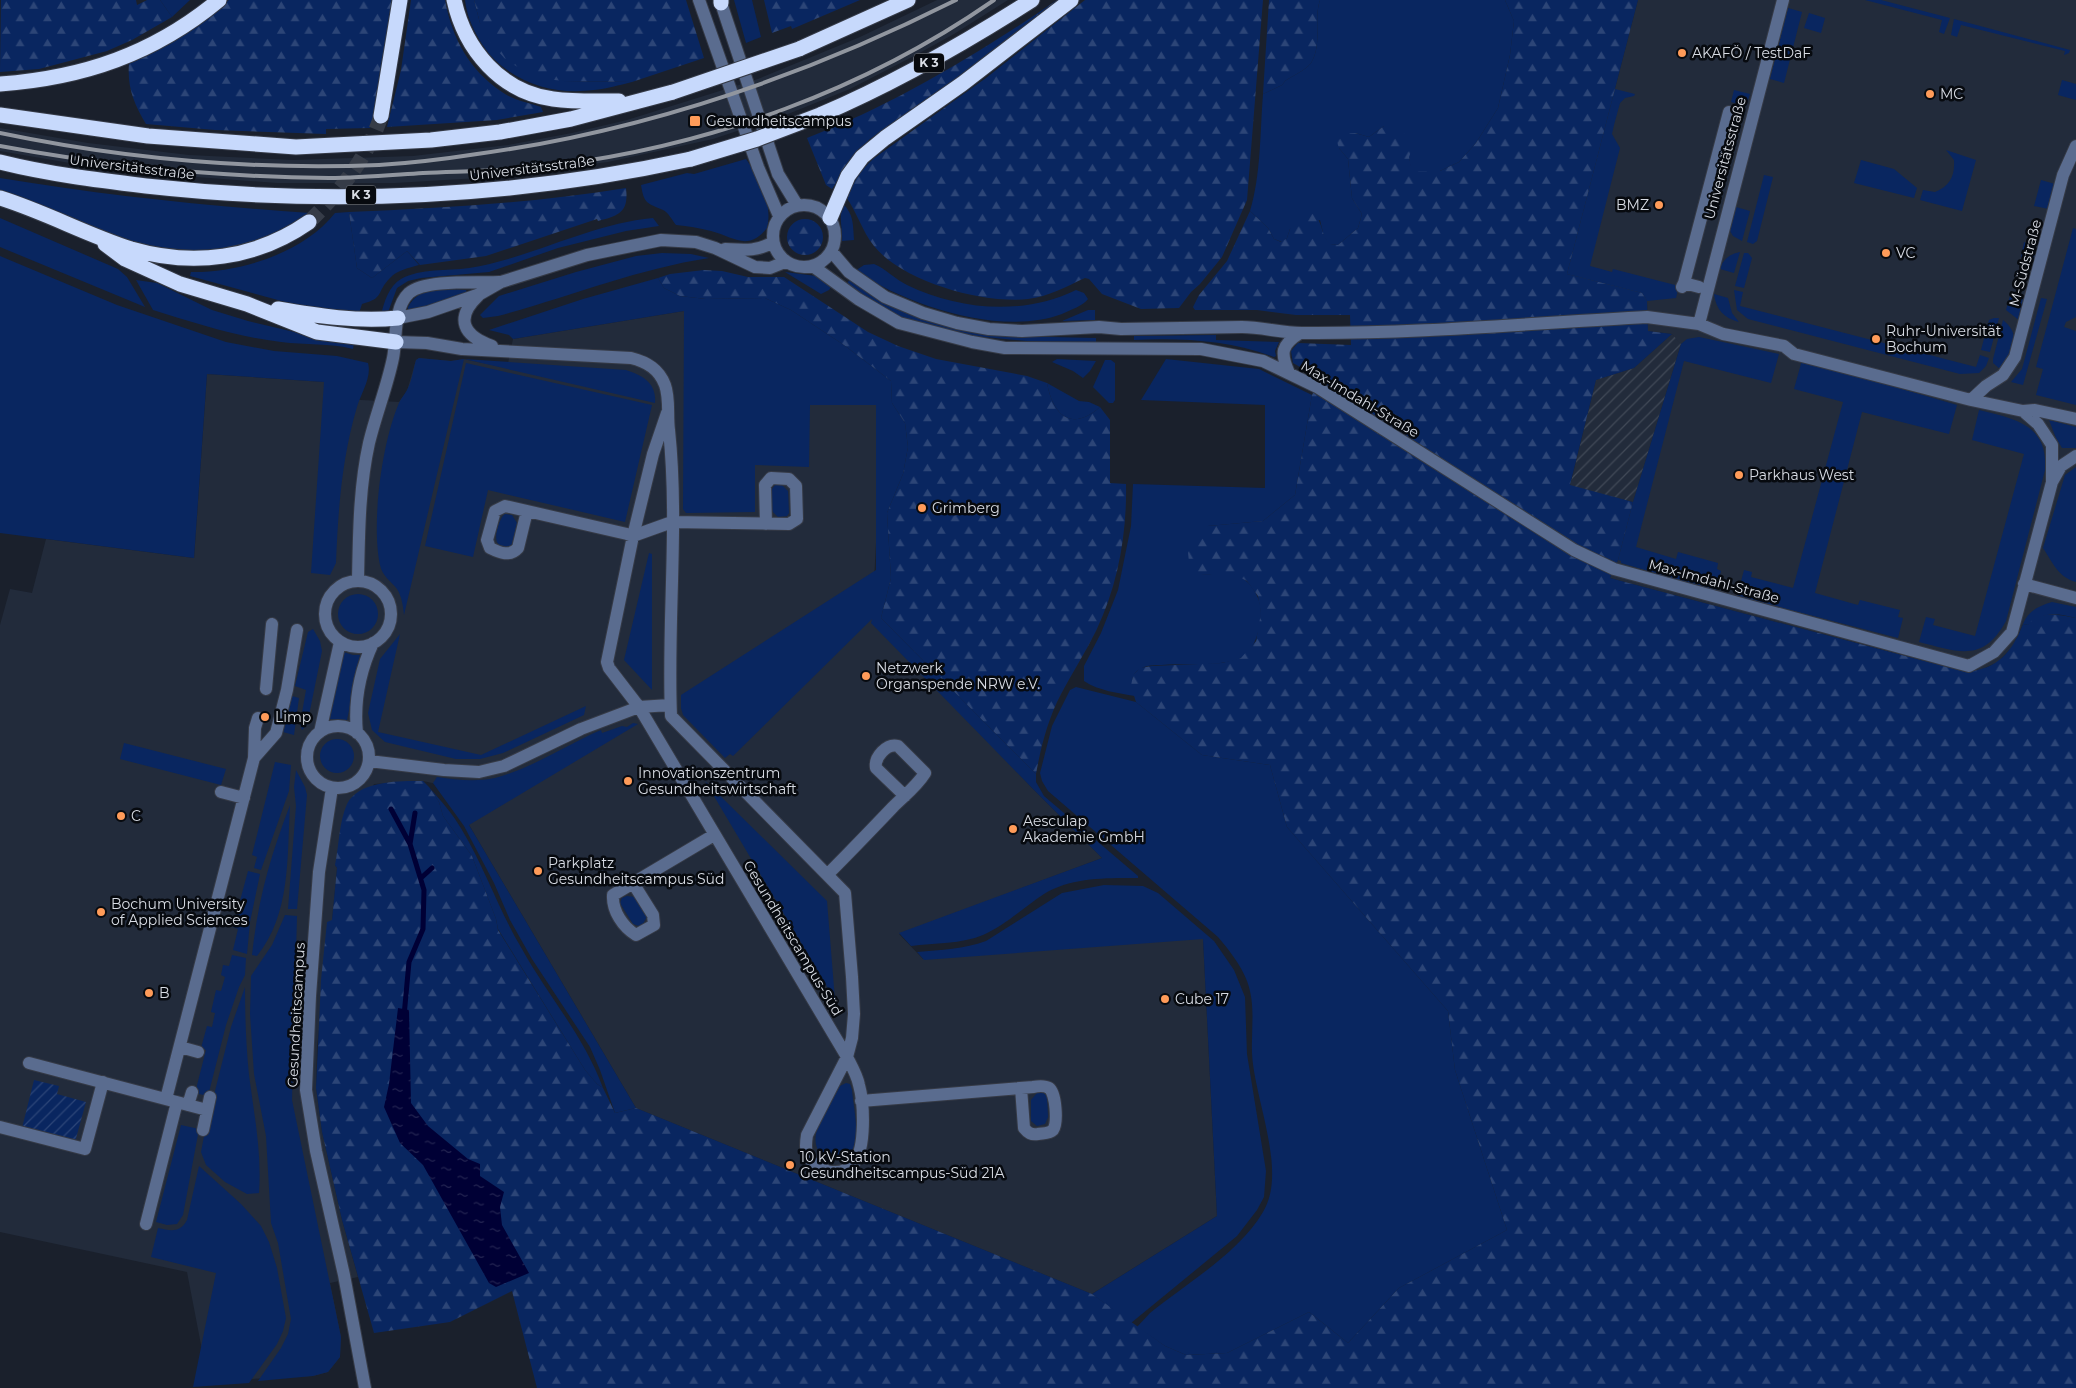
<svg xmlns="http://www.w3.org/2000/svg" width="2076" height="1388" font-family="Montserrat,sans-serif">
	<defs>
		<pattern id="industrial-furrows" width="10" height="10" patternUnits="userSpaceOnUse" patternTransform="scale(1.25)"><rect width="10" height="10" fill="#222b3b"/><path d="M-1 1l2-2M0 10L10 0M9 11l2-2" fill="none" stroke="#414957"/></pattern>
		<pattern id="forest-firs" width="22" height="20" patternUnits="userSpaceOnUse" patternTransform="scale(1.25)"><rect width="22" height="20" fill="#092660"/><path d="M5 1l3.5 6h-7zM16 11l3.5 6h-7z" fill="#2c4577"/></pattern>
		<pattern id="garden-furrows" width="10" height="10" patternUnits="userSpaceOnUse" patternTransform="scale(1.25)"><rect width="10" height="10" fill="#092660"/><path d="M-1 1l2-2M0 10L10 0M9 11l2-2" fill="none" stroke="#2c4577"/></pattern>
		<pattern id="water-ripples" width="26" height="14" patternUnits="userSpaceOnUse" patternTransform="scale(1.25)"><rect width="26" height="14" fill="#000035"/><path d="M2 4q2-2 4 0t4 0M15 11q2-2 4 0t4 0" fill="none" stroke="#242552"/></pattern>
	</defs>
	<rect width="100%" height="100%" fill="#1a202c"/>
	<path fill="#222b3b" d="M937,0H1008L954,34L914,56L850,89L788,114L713,139L608,162L479,178L395,183H277L157,174L87,166L0,151V128L88,143L189,155L293,160L413,156L508,145L572,133L627,120L758,79L860,37Z
		M1638,0H2076V618L2059,614L2023,624L2013,646L1998,662L1978,671L1966,672L1610,578L1618,560L1633,502L1681,345L1672,334L1648,331L1647,301L1567,274Z
		M684,311L876,405L877,524L872,619L1032,788L1102,858L899,934L923,959L1203,938L1217,1216L1092,1294L636,1108L446,786L423,781L374,784L335,865L337,868L332,920L317,1047L316,1088L322,1132L342,1220L358,1277L330,1283L341,1337L340,1357L328,1372L313,1376L208,1381L187,1272L0,1232V625L10,589L32,593L46,539L194,558L207,374L324,382V398L399,402L407,391L416,360L419,358L451,361L464,359L507,368L513,339Z"/>
	<path fill="url(#industrial-furrows)" d="M1672,334L1681,344L1633,502L1570,486L1596,380L1634,368Z"/>
	<path fill="#092660" d="M160,0H190L172,17Z
		M465,0H474L480,23L564,81L632,82C619,85 607,89 594,90C555,95 517,84 490,55C478,40 467,20 465,0Z
		M734,0H752L761,37L746,43Z
		M1320,0H1505L1514,21L1510,55L1498,108L1476,143L1459,162L1440,171H1411L1409,157L1384,126L1369,137L1355,133L1339,148L1348,159L1352,198L1362,214L1358,228L1338,245L1329,244L1324,237L1320,220L1290,229L1287,238L1282,242L1274,239L1268,228L1250,211C1261,175 1260,132 1263,94L1282,85L1285,81C1292,76 1306,70 1311,63C1323,43 1313,20 1320,0Z
		M1865,0H1881L1950,18L1944,34L1939,32L1942,20Z
		M1788,8L1802,12L1784,83L1770,79Z
		M1809,13L1825,18L1821,33L1804,28Z
		M1954,19L2070,50L2069,53L2064,55L2065,51L1961,25L1957,37L1951,35Z
		M2062,80L2076,84V100L2058,95Z
		M1615,89L1635,94L1634,96L1625,98L1620,103L1614,125L1612,134L1620,148L1590,266L1612,272L1613,269L1679,286L1676,298L1647,301L1642,293L1567,274Z
		M1734,90L1750,94L1746,106L1731,102Z
		M1946,150L1976,160L1962,211L1920,200L1923,190L1935,192C1950,186 1955,176 1954,160Z
		M746,159C760,179 773,204 767,228C748,252 734,237 711,231C699,228 688,226 676,225C672,220 668,212 663,210C647,203 644,204 641,185L687,173L694,174Z
		M1861,160L1894,169L1917,188L1914,198L1854,183Z
		M1764,175L1773,177L1757,241L1753,244L1747,242Z
		M0,178C103,195 206,206 310,213C270,244 217,257 166,252C140,249 113,237 89,228C59,216 30,204 0,193Z
		M2041,180L2055,184L2049,209L2034,206Z
		M843,204C854,214 853,226 854,240L842,241C843,226 838,220 843,204Z
		M1736,207L1750,211L1742,241L1733,236L1730,231Z
		M349,212L357,268L372,278L407,251L419,265C409,268 397,270 390,278C376,292 385,298 362,304L359,313L318,311L190,276L191,272C239,273 304,253 335,213Z
		M0,218L118,269L127,277L145,307L0,247Z
		M653,218L659,226L626,231L558,248L489,272L421,278L408,281L397,288L387,315H381C384,302 389,286 401,279C421,268 447,271 469,268C532,258 589,224 653,218Z
		M2073,228L2076,229V317L2066,322L2064,327L2076,331V405L2036,395L2043,369L2036,367Z
		M2024,242C2033,247 2037,251 2036,261L2021,257Z
		M1740,252L1734,273L1720,269C1723,259 1730,254 1740,252Z
		M662,253L691,254L709,258C637,269 569,297 498,316L483,318L480,315L499,296L576,272L636,256Z
		M1744,253H1748L1752,258L1744,288L1735,286Z
		M0,256L117,305L226,342L274,351L337,356L368,363C372,377 361,393 357,407C342,457 338,510 336,563L330,575L311,573L324,382L207,374L194,558L0,533Z
		M874,264C886,269 895,279 907,285C959,310 1023,316 1076,290L1084,293L1088,299C1083,306 1070,310 1062,314C1000,337 908,305 855,271L864,265Z
		M785,272L816,276L832,286L829,290L821,294Z
		M658,278L664,288L680,296L706,299L765,298L791,310L844,345L891,381L892,403L905,423L908,447L903,474L887,513L891,578L881,618L1036,774V782L1044,796L1138,876V878C1108,878 1071,877 1044,894C1024,907 1006,925 983,935C962,944 934,943 911,946L899,933L1102,858L1032,788L871,623L872,619L733,756L730,754L725,758L683,715L681,708V695L876,570V405H810L809,467L755,465V512L686,513L683,509L684,311L513,339L509,335L489,330L583,299Z
		M850,279L1002,336L1096,338V342H1037L974,336L899,318L846,285Z
		M136,280L157,283L212,310L248,321L307,335L354,343L353,349C330,343 305,345 281,342C237,337 195,323 153,310Z
		M443,289L466,290L467,293L429,306L408,310V307C417,292 427,290 443,289Z
		M1734,290L1743,292L1740,306L1976,367L1980,355L1989,358L1986,366L1979,373L1960,374L1748,319L1737,310Z
		M1714,294L1728,298L1732,313L1739,322C1724,318 1716,310 1714,294Z
		M2010,296L2025,299L2020,321L2006,310Z
		M2041,298L2047,299L2023,385L2011,382L2022,369Z
		M1088,310H1095V320L1062,321Z
		M1994,318H1999L1990,352L1981,350L1989,320Z
		M2003,320C2023,336 2012,352 2000,369L1993,363V359Z
		M1216,335V340L1279,342L1275,351L1276,356L1274,357C1228,340 1182,338 1134,340V336Z
		M1699,337L1779,354L1771,383L1684,361L1636,547L1676,559L1678,552L1718,563L1717,569L1721,571L1716,591L1621,563V561L1618,560L1633,502L1681,344L1687,339Z
		M419,358L451,361L464,359L626,370C642,375 657,383 655,403L464,359L404,615C403,606 402,597 397,589C391,581 382,576 380,565C371,523 382,442 399,403C401,398 405,394 407,390C412,381 413,370 416,360Z
		M1057,359L1096,361L1090,371L1083,378L1073,371L1052,362Z
		M1166,359L1259,369L1312,395L1295,495L1263,521L1208,526L1200,575C1210,575 1225,571 1234,574C1250,579 1261,597 1261,613C1261,628 1254,653 1239,659C1216,667 1186,663 1162,665C1155,665 1146,665 1140,669C1129,675 1132,686 1135,696C1118,693 1099,691 1084,681V666L1101,633L1118,590L1131,526L1133,484L1265,488V405L1141,400Z
		M1105,360H1111L1115,363V400L1113,403H1109L1093,387Z
		M1802,360L1957,405L1949,434L1862,412L1815,593L1858,605L1860,600L1900,610L1898,617L1903,618L1898,638L1737,596L1744,570L1752,572L1751,577L1793,588L1843,402L1794,389Z
		M466,363L652,405L625,522L488,490L473,557L425,546Z
		M1047,383L1079,401L1089,402L1100,407C1072,432 1053,416 1047,383Z
		M1979,410C2015,419 2048,424 2045,470L2006,621C1983,663 1959,652 1919,642L1926,617L1935,619L1933,625L1975,636L2024,454L1972,440Z
		M2049,420L2076,427V448H2062L2056,438Z
		M2076,467V582C2058,577 2053,563 2043,548L2065,475Z
		M776,484H781L788,491L789,513L787,516L778,517L772,511V489Z
		M505,514L512,515L517,523L512,544L508,548C504,547 499,546 497,542C494,535 500,517 505,514Z
		M649,553L652,554V690L624,660Z
		M338 614a20 20 0 1 1 40 0a20 20 0 1 1-40 0Z
		M2052,602L2076,607V618C2056,613 2045,611 2028,625L2023,624C2029,610 2039,606 2052,602Z
		M313,629L320,641L322,651L307,725L302,730L300,724L306,690L295,686L308,632Z
		M400,634L378,732L481,755L586,706L584,715L503,753L480,759H456L385,742L372,730L368,713L380,659Z
		M343,652L353,655H360L347,720L329,719Z
		M1076,687L1136,702L1202,755L1270,765L1287,827L1448,1011L1455,1070L1507,1230L1399,1288L1348,1343L1309,1312L1227,1353L1186,1355L1165,1346L1137,1327L1150,1313C1187,1283 1239,1253 1263,1212C1288,1171 1254,1099 1252,1053C1251,1029 1256,1005 1247,981C1241,965 1229,950 1218,937L1048,791L1042,781L1040,773L1052,726L1070,690Z
		M292,696L299,698L294,735L283,732Z
		M633,723L638,724L469,825L636,1108L615,1113L600,1070L590,1047L532,959L510,920L494,883L464,826L433,783L437,777C455,780 477,782 495,778C533,768 566,745 601,730L602,733L622,726L627,727Z
		M320 756a17 17 0 1 1 34 0a17 17 0 1 1-34 0Z
		M124,743L226,769L221,785L120,759Z
		M275,762L291,765L289,791L261,870L254,868L257,857L252,855Z
		M296,770L305,787L307,795L297,909H288L296,806L294,787Z
		M705,781L827,901L835,1000Z
		M429,787C441,801 453,814 462,830C485,868 499,911 522,949C548,996 584,1036 603,1088L597,1084L585,1070L498,929L496,919L472,856L443,816L439,802Z
		M290,805C287,857 291,914 257,956L252,955C258,900 270,857 290,805Z
		M248,871L260,874L250,922L247,954L233,950L238,929L233,927Z
		M1104,885L1143,886L1158,893L1214,941L1234,970L1245,997L1247,1054L1266,1171L1264,1197L1257,1210L1237,1236L1131,1323L1092,1294L1217,1216L1203,939L924,960L917,952C941,950 964,949 986,941L1062,893Z
		M627,896L635,897L647,916L643,924L639,926L633,924L620,903L622,898Z
		M285,915L297,916L292,1100L341,1337L340,1357L328,1372L313,1376L258,1381L281,1348L288,1334L291,1319L278,1243L271,1223L266,1136L254,1074L250,1014L251,976L272,945Z
		M232,955L246,958L245,975L239,987L226,1025L208,1096L195,1093L206,1050L201,1048L207,1026L212,1027L215,1013L211,1012L216,990L221,991L225,977L221,975L223,965L229,966Z
		M245,987C245,1016 246,1046 249,1075C254,1114 262,1153 259,1193L247,1194L225,1182L206,1165L201,1152L205,1131L231,1027Z
		M846,1083L850,1084L852,1090C853,1104 859,1131 855,1144C846,1170 811,1162 816,1134C818,1123 834,1098 840,1086Z
		M1042,1092L1047,1096L1048,1117L1045,1124L1037,1126L1031,1121V1100L1037,1093Z
		M181,1125L199,1129L183,1215L177,1224L167,1225L156,1222Z
		M199,1166L241,1204L261,1226L269,1242L277,1268L286,1318L283,1331L277,1344L249,1383L193,1387L216,1273L151,1257L158,1228C171,1231 180,1233 187,1220Z"/>
	<path fill="url(#forest-firs)" d="M136,0L137,5L147,0H160L172,17L132,40L107,51L39,69L0,72L1,0Z
		M229,0H394L375,112L370,128L326,129V134L215,130L146,124C134,104 127,87 129,63L163,46Z
		M411,0H445C452,38 469,70 502,92C512,100 529,103 541,107L543,112L497,120L387,127L401,70Z
		M474,0H686L704,58L632,82L564,81L536,78L506,60L490,42L480,23Z
		M764,0H860L792,29L791,26L772,33Z
		M1057,0H1059L961,76L870,139L855,154L832,189L826,185L807,138C894,105 981,52 1057,0Z
		M1085,0H1263L1247,200L1222,257L1200,284L1191,292L1179,308L1141,309L1102,294L1089,279L1085,278C1067,286 1048,297 1028,299C983,304 903,282 874,246C862,231 857,212 846,197L860,172L873,159L986,78Z
		M1269,0H1320C1313,20 1323,43 1311,63C1306,70 1292,76 1285,81L1282,85L1263,94Z
		M1505,0H1638L1567,274L1642,293L1647,301L1648,331L1672,334L1634,368L1596,380L1570,485L1633,502L1618,560L1610,578L1966,672C1998,669 2012,652 2023,624L2028,625C2038,610 2061,615 2076,618V1388H537L512,1291L450,1322L374,1333L342,1220L322,1132L316,1088L321,980L327,922L332,920L337,868L335,865C339,846 339,822 347,804C359,780 401,781 423,781L429,787L439,802L443,816L472,856L496,919L498,930L585,1070L597,1084L603,1088L615,1113L636,1108L1092,1294L1165,1346L1186,1355L1227,1353L1309,1312L1348,1343L1399,1288L1507,1230L1455,1070L1448,1011L1287,827L1270,765L1202,755L1136,702L1131,686L1133,675L1140,668L1152,666L1222,663L1241,658L1256,641L1261,613L1258,596L1247,581L1233,574L1200,575L1189,562L1187,543L1208,526L1263,521L1295,495L1312,395L1321,379L1293,363L1291,351L1298,343L1351,345L1350,315H1296L1257,310H1195L1193,307L1199,295L1227,261L1250,211L1268,228L1274,239L1281,242L1287,238L1290,229L1301,214L1312,213C1325,224 1319,232 1330,244L1338,245L1358,228L1362,214L1352,198L1348,159L1339,148L1337,142L1340,134L1355,133L1369,137L1384,126H1400L1412,148L1409,157L1412,171H1440L1459,162L1476,143L1498,108L1510,55L1514,21Z
		M626,188C629,212 619,216 598,221L597,219L486,256L420,265L407,251L372,278L357,268L349,212C442,208 534,203 626,188Z
		M787 237a18 18 0 1 1 36 0a18 18 0 1 1-36 0Z
		M704,270L722,271L748,277H784L868,332L898,346L936,359L1027,376L1047,383C1053,416 1072,432 1100,407L1110,420V483L1126,484C1127,534 1118,585 1096,631C1085,653 1072,673 1061,694C1048,719 1041,746 1036,774L881,618L891,578L887,513L903,474L908,447L905,423L892,403L891,381L844,345L791,310L765,298L706,299L680,296L664,288L658,278L670,274Z"/>
	<path fill="url(#garden-furrows)" d="M34,1080L59,1086L57,1094L86,1102L75,1142L22,1128Z"/>
	<path fill="url(#water-ripples)" d="M398,1008L409,1010L411,1103L428,1126L468,1159L480,1164V1176L504,1192L500,1207L502,1225L529,1273L496,1287L489,1283L423,1165L400,1143L384,1107L389,1084Z"/>
	<g fill="none" stroke-linecap="round" stroke-linejoin="round">
		<path stroke="#000035" stroke-width="5" d="M391,809L410,844L424,890L423,929L409,962L404,1016
			M410,844L415,813
			M421,878L432,868"/>
		<path stroke="#363c48" stroke-width="15" stroke-dasharray="15 8" stroke-linecap="butt" d="M309,222C340,191 367,159 381,116"/>
		<g stroke="#353a46" stroke-width="14">
			<path id="minor" d="M699,0L758,167L779,216
				M720,0L778,174L797,205
				M773 236a31 31 0 1 1 62 0a31 31 0 1 1-62 0Z
				M725,249C743,250 757,252 773,242
				M832,252L849,272L885,297L923,313L957,323L989,329L1022,331L1099,327L1121,329L1242,327C1262,327 1281,333 1302,333C1417,334 1533,323 1647,317L1699,324L1723,334L1784,346L1794,354L1971,400L2023,411L2035,410L2076,419
				M814,267L858,299L899,323L972,342L1005,348L1201,349L1263,361L1317,387L1574,550L1614,569L1969,666L1994,652L2012,632L2052,482V445L2038,424L2023,411
				M1684,283L1729,112
				M1682,287L1684,283L1699,287
				M478,296C454,319 464,336 492,346
				M398,318L428,312L480,294L501,282L587,255L661,240L696,242L715,248L755,267L770,268L785,262
				M1699,324L1783,0
				M396,342L427,343L462,349L631,358C647,362 659,369 665,385C670,399 667,415 669,430C679,525 667,621 671,716L845,893L852,977L854,1014L852,1038L847,1057L807,1135C806,1141 805,1147 807,1154C814,1172 841,1179 854,1163C866,1148 864,1103 859,1085C857,1075 851,1065 847,1057L639,707L609,668L607,662L633,536L653,454L667,413
				M1289,373C1280,353 1281,345 1300,333
				M1971,400L1986,386L2003,375L2015,357L2063,175L2076,146
				M2052,482L2061,466L2076,456
				M527,511L518,548C510,557 500,553 490,548L487,540L495,511L505,506L627,534L633,536L672,522L789,524L797,519L796,486L789,479L771,478L765,485L766,524
				M358,580C359,534 359,488 369,443C376,414 387,387 393,358C397,339 393,308 409,293C425,279 477,283 499,282
				M325 614a33 33 0 1 1 66 0a33 33 0 1 1-66 0Z
				M2024,584L2076,598
				M266,689L272,624
				M307 757a31 31 0 1 1 62 0a31 31 0 1 1-62 0Z
				M320,732L340,642
				M357,733C354,703 360,671 373,643
				M254,758L276,733L287,690L297,630
				M369,761L444,770L479,772L504,766L581,729L639,707L670,705
				M332,788L319,872L310,996L306,1090L316,1151L344,1275L365,1388
				M221,792L244,798
				M828,874C850,852 872,829 893,807C904,796 917,786 925,773L898,746C887,743 874,757 876,768L905,796
				M633,883L653,915L654,925L636,935C623,927 612,911 613,895L714,835
				M180,1047L198,1052
				M29,1063L207,1110
				M166,1099L254,758L255,728L258,718
				M861,1101L1033,1087C1038,1086 1044,1085 1049,1088C1056,1093 1058,1123 1053,1130C1049,1134 1043,1133 1038,1134C1031,1135 1028,1133 1024,1128L1021,1088
				M188,1105L192,1092
				M0,1127L85,1149L103,1082
				M203,1130L210,1097
				M146,1224L177,1102"/>
		</g>
		<g stroke="#353a46" stroke-width="17">
			<path id="highway" d="M454,0C465,50 501,92 553,99C575,102 597,101 619,101
				M721,0V3
				M799,49L908,0
				M0,84C83,78 154,54 219,0
				M0,115L148,136L296,147L431,140L500,132L571,119L673,92
				M820,115C895,83 963,44 1032,0
				M381,116L400,0
				M0,162C48,174 97,180 146,186C327,206 512,198 691,159
				M0,198C45,212 87,235 131,249C193,267 256,259 309,222
				M830,218L848,176L862,157L885,138L962,84L1071,0
				M105,244L125,259L180,284L247,304L317,332L396,342
				M278,309C318,316 358,322 398,318"/>
		</g>
		<use href="#minor" stroke="#5a6c8f" stroke-width="12"/>
		<use href="#highway" stroke="#c7d9fc" stroke-width="15"/>
		<path stroke="#91969f" stroke-width="4" d="M0,133C124,159 252,170 379,165C412,163 445,159 477,154C645,131 805,76 956,0
			M0,146C108,166 219,177 329,178C360,178 392,175 423,173C467,171 512,171 557,165C712,145 865,90 994,0"/>
		<g stroke="#353a46" stroke-width="17" stroke-linecap="butt">
			<path id="highway-bridge" d="M673,92L799,49
				M691,159L757,139L820,115"/>
		</g>
		<use href="#highway-bridge" stroke="#c7d9fc" stroke-width="15"/>
	</g>
	<g fill="#ff9b59" stroke="#070a0f" stroke-width="2">
		<circle cx="1682" cy="53" r="5"/>
		<circle cx="1930" cy="94" r="5"/>
		<rect x="689" y="115" width="12" height="12" rx="2.5"/>
		<circle cx="1659" cy="205" r="5"/>
		<circle cx="1886" cy="253" r="5"/>
		<circle cx="1876" cy="339" r="5"/>
		<circle cx="1739" cy="475" r="5"/>
		<circle cx="922" cy="508" r="5"/>
		<circle cx="866" cy="676" r="5"/>
		<circle cx="265" cy="717" r="5"/>
		<circle cx="628" cy="781" r="5"/>
		<circle cx="121" cy="816" r="5"/>
		<circle cx="1013" cy="829" r="5"/>
		<circle cx="538" cy="871" r="5"/>
		<circle cx="101" cy="912" r="5"/>
		<circle cx="149" cy="993" r="5"/>
		<circle cx="1165" cy="999" r="5"/>
		<circle cx="790" cy="1165" r="5"/>
	</g>
	<g text-anchor="middle" stroke-width="5" stroke-linejoin="round" paint-order="stroke">
		<g fill="#070a0f" stroke="#999da4" stroke-width="1">
			<rect x="914" y="53.5" width="30" height="19" rx="4"/>
			<rect x="346" y="185.5" width="30" height="19" rx="4"/>
		</g>
		<g font-size="12" font-weight="bold" fill="#d8dce4">
			<text x="929" y="67">K 3</text>
			<text x="361" y="199">K 3</text>
		</g>
		<g font-size="14" fill="#d8dce4" stroke="#070a0f" text-anchor="start">
			<text x="1692" y="58">AKAFÖ / TestDaF</text>
			<text x="1940" y="99">MC</text>
			<text x="706" y="126">Gesundheitscampus</text>
			<text x="1649" y="210" text-anchor="end">BMZ</text>
			<text x="1896" y="258">VC</text>
			<text x="1886" y="336">Ruhr-Universität<tspan x="1886" dy="16">Bochum</tspan></text>
			<text x="1749" y="480">Parkhaus West</text>
			<text x="932" y="513">Grimberg</text>
			<text x="876" y="673">Netzwerk<tspan x="876" dy="16">Organspende NRW e.V.</tspan></text>
			<text x="275" y="722">Limp</text>
			<text x="638" y="778">Innovationszentrum<tspan x="638" dy="16">Gesundheitswirtschaft</tspan></text>
			<text x="131" y="821">C</text>
			<text x="1023" y="826">Aesculap<tspan x="1023" dy="16">Akademie GmbH</tspan></text>
			<text x="548" y="868">Parkplatz<tspan x="548" dy="16">Gesundheitscampus Süd</tspan></text>
			<text x="111" y="909">Bochum University<tspan x="111" dy="16">of Applied Sciences</tspan></text>
			<text x="159" y="998">B</text>
			<text x="1175" y="1004">Cube 17</text>
			<text x="800" y="1162">10 kV-Station<tspan x="800" dy="16">Gesundheitscampus-Süd 21A</tspan></text>
		</g>
		<g font-size="14" fill="#d8dce4" stroke="#070a0f">
			<text transform="translate(1725 158) rotate(-75)" y="5">Universitätsstraße</text>
			<text transform="translate(132 167) rotate(7)" y="5">Universitätsstraße</text>
			<text transform="translate(532 168) rotate(-7)" y="5">Universitätsstraße</text>
			<text transform="translate(2025 263) rotate(-75)" y="5">M-Südstraße</text>
			<text transform="translate(1360 399) rotate(31)" y="5">Max-Imdahl-Straße</text>
			<text transform="translate(1714 581) rotate(15)" y="5">Max-Imdahl-Straße</text>
			<text transform="translate(793 938) rotate(59)" y="5">Gesundheitscampus-Süd</text>
			<text transform="translate(296 1015) rotate(-87)" y="5">Gesundheitscampus</text>
		</g>
	</g>
</svg>
